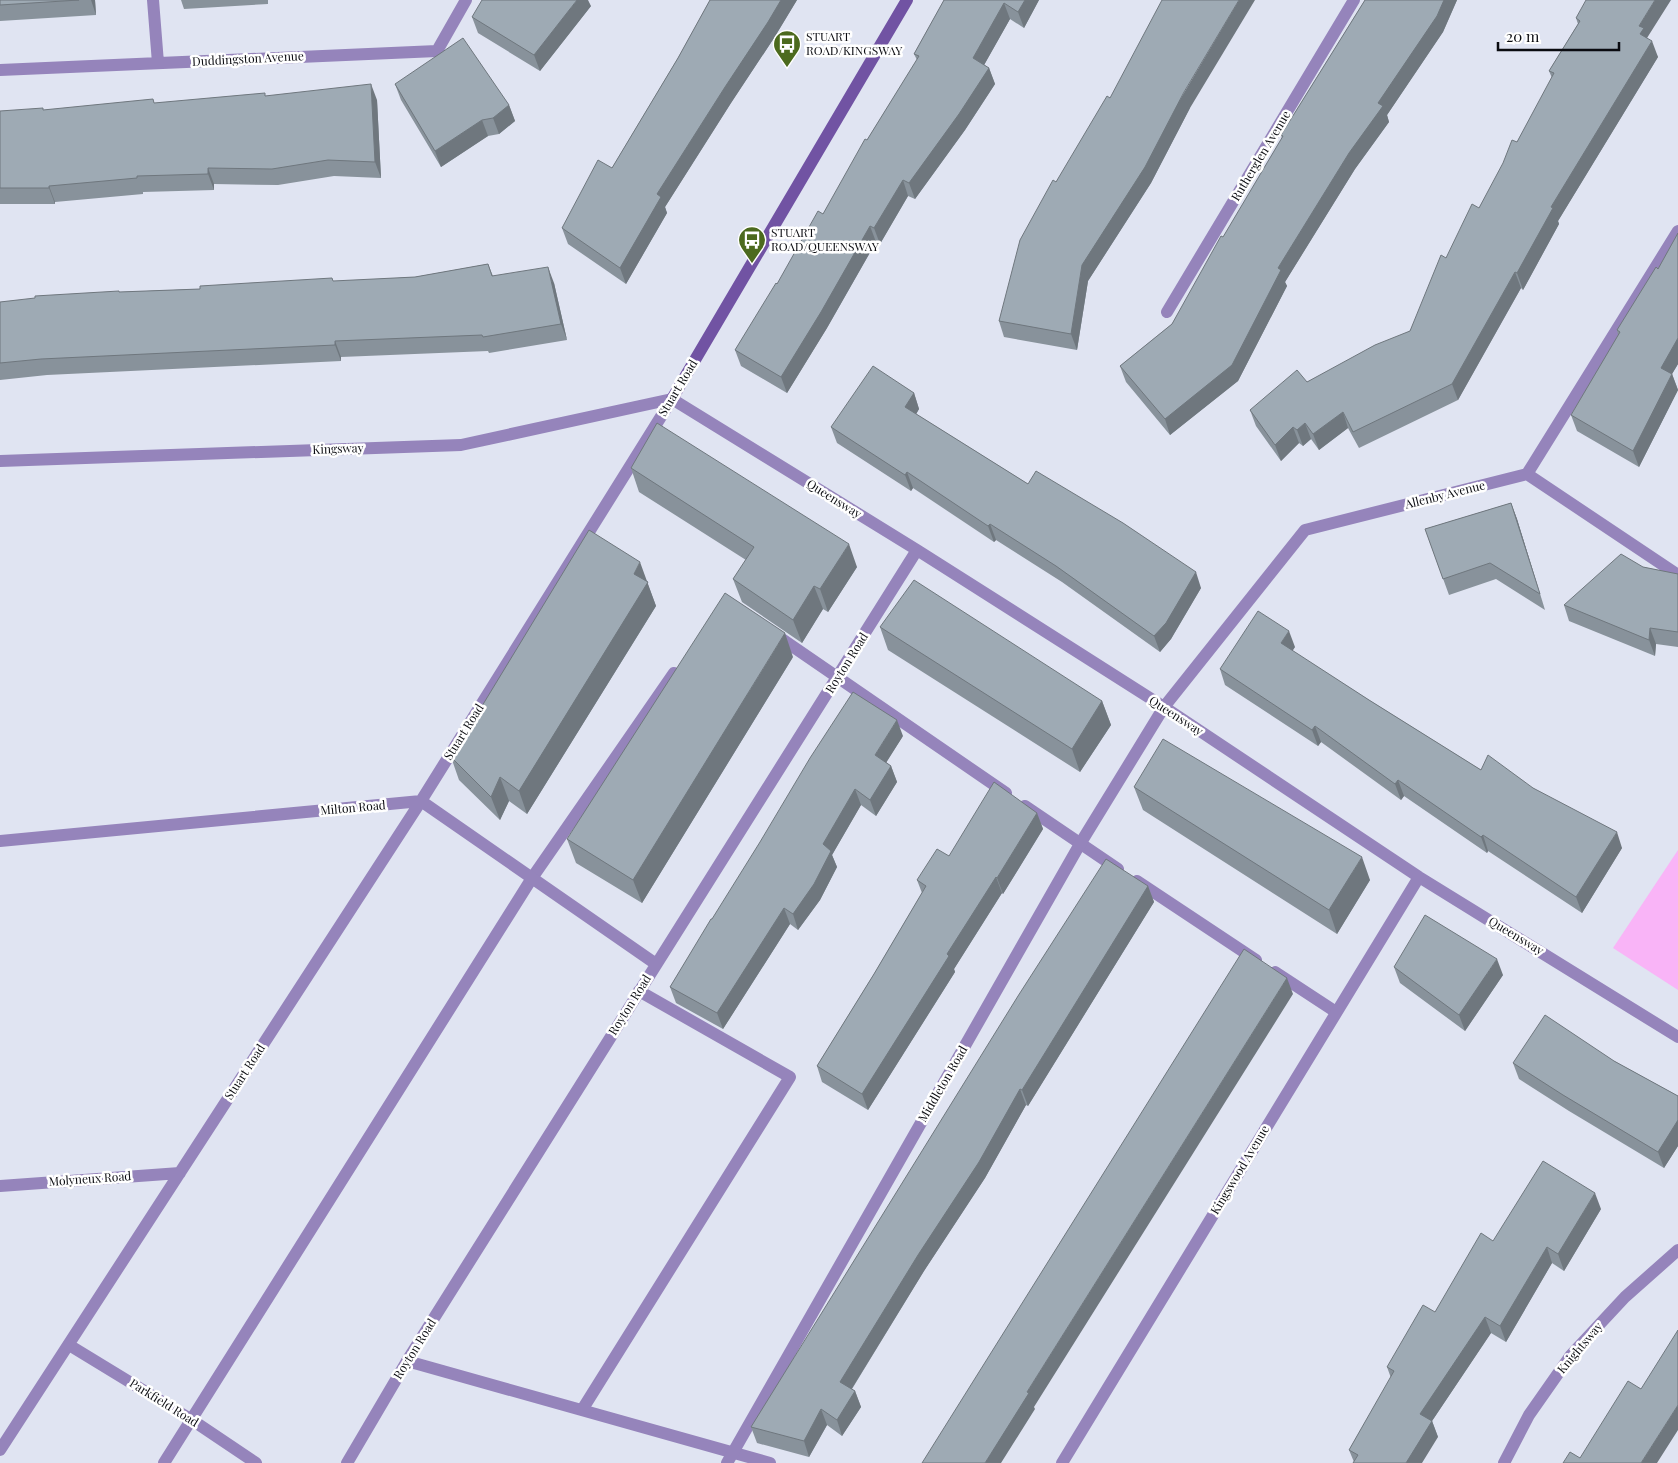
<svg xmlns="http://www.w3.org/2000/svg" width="1678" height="1463" font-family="'Playfair Display',serif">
	<rect width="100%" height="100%" fill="#e0e4f2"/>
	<path fill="#f9b4f7" d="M1678,850V990L1613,948Z"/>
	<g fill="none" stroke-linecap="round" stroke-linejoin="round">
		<path stroke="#9584bb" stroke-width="12" d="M776,635L1006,793
			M1025,806L1118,869
			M1137,881L1256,960
			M1275,972L1336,1012
			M407,1361L770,1463
			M582,1410L790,1077L639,991
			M164,1463L532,878L674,673"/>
		<path stroke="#9584bb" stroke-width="12" d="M153,0L158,63
			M0,70L437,51L466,0
			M1167,312L1354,0
			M672,399L917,550L1164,707L1419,877L1678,1037
			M0,461L461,445L672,399
			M1527,474L1678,575
			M0,841L421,801L656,964
			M0,1186L180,1173
			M69,1345L192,1420L256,1463
			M0,1450L421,801L672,399
			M347,1463L407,1361L917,550
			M727,1463L1080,844L1164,707L1305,530L1527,474L1678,231
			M1062,1463L1419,877
			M1504,1463L1529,1415L1571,1355L1625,1297L1678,1250"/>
		<path stroke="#7153a3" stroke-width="12" d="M672,399L907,0"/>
	</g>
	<path fill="#88929b" d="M0,0H95L96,15L0,21Z
		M181,0H268V4L184,9Z
		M710,0H797L774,38L731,103L665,207L667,213L626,284L568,244L562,228L612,168L678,58Z
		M944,0H1039L1024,28L1010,19L984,65L989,68L995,84L965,130L915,199L908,196L880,244L876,242L827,328L787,393L741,366L735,350L823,214L867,140L917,60L914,54Z
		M1365,0H1457L1443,32L1387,115L1389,122L1355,169L1285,282L1287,286L1238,381L1170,435L1126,382L1120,366L1172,324L1282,138L1281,135Z
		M591,6L540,71L478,33L472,17Z
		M1576,18L1647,38L1658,57L1558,221L1559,224L1523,290L1521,288L1458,400L1359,448L1348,428L1319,450L1311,439L1303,446L1299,443L1281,461L1256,426L1250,410L1410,331L1446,258L1479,208L1517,142L1552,78L1549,71L1578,24Z
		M395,84L509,105L515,121L499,134L488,136L441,167L401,100Z
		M266,96L377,100L381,178L334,176L278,185L214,184V190L143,192V194L55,202V204H0V111L44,110Z
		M1110,98L1190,108L1151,183L1088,281L1077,350L1004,337L999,321L1056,182Z
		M1678,233V364L1672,374L1678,390L1639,467L1577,431L1571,415L1618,335L1617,330L1658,269Z
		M488,264L493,276L554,283L567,340L489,353L488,351L341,357V361L47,375L0,380V302L120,292L200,289L415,277Z
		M914,393L919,409L916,414L1028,484L1201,588L1171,639L1160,652L1062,582L996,540L994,542L913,488L911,491L837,443L831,427Z
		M631,468L857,567L828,612L823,609L802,643L742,602L733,579L746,560L639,492Z
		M1511,503L1517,519L1545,610L1496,579L1449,595L1425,529Z
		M1643,567L1678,574V647L1656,644L1655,656L1569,621L1564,605Z
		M647,582L656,606L527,814L509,801L500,820L459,780L451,757Z
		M880,627L1102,701L1111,725L1080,772L888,650Z
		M1295,647L1292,651L1369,700L1481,770L1533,788L1622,848L1582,913L1488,851L1487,853L1404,796L1401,800L1321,742L1318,746L1225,685L1220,669Z
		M793,657L642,903L576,863L567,839Z
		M903,736L886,762L891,766L897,782L876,816L861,805L832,855L837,867L820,900L798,930L790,924L723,1029L676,1003L670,987L712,919Z
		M1134,787L1370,880L1337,934L1143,810Z
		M1037,813L1043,829L1003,894L1002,893L954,969L955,972L868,1110L822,1082L817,1066L874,974L922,893L917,880L949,856Z
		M1148,886L1154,902L1028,1106L1026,1105L985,1178L924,1271L852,1389L855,1391L861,1407L842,1436L827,1425L809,1457L757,1443L751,1427Z
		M1394,967L1503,975L1465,1031L1400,983Z
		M1614,1061L1678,1096V1146L1664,1168L1569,1111L1519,1079L1513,1063Z
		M1601,1209L1564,1271L1552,1263L1506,1342L1491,1333L1432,1421L1438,1437L1354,1462L1349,1450L1391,1378L1387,1367L1435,1312L1493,1241Z"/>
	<path fill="#6f777e" d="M91,0H95L96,15Z
		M577,0H588L591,6L540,71L534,55Z
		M781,0H797L774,38L731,103L665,207L667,213L626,284L620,268L657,194L725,87Z
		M1025,0H1039L1024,28L1018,12Z
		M1239,0H1255L1190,108L1151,183L1088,281L1077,350L1071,334L1082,265Z
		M1444,0H1457L1443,32L1387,115L1389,122L1355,169L1285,282L1287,286L1238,381L1170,435L1165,419L1278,268L1349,153L1378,103Z
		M1655,0H1671L1647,38L1650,44L1640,34L1639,26Z
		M1004,3L1010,19L979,74L973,58Z
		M1652,41L1658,57L1558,221L1559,224L1523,290L1517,273L1551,207Z
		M989,68L995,84L965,130L915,199L909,183Z
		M371,84L377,100L381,178L375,162Z
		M509,105L515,121L499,134L493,118Z
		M482,120L488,136L441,167L435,151Z
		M208,168L214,184V190L208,174Z
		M903,180L908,196L880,244L874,228Z
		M49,186L55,202V204L49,188Z
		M870,226L876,242L827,328L787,393L781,377Z
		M548,267L554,283L567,340L561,324Z
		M1515,272L1521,288L1458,400L1452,384Z
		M1678,338V364L1672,374L1678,390L1639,467L1633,451L1661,368Z
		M335,341L341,357V361L335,345Z
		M914,393L919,409L911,423L905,407Z
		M1343,412L1348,428L1319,450L1313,434Z
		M1305,423L1311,439L1303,446L1297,430Z
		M1293,427L1299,443L1281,461L1275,445Z
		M907,472L913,488L911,491L905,475Z
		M1511,503L1517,519L1545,610L1540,594Z
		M990,524L996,540L994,542L988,526Z
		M849,544L857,567L828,612L820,589Z
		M640,562L656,606L527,814L519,791Z
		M1196,572L1201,588L1171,639L1160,652L1154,636Z
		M814,586L823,609L802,643L793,620Z
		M1650,628L1656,644L1655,656L1649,640Z
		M1289,631L1295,647L1287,659L1281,643Z
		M785,633L793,657L642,903L633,880Z
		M1102,701L1111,725L1080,772L1072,749Z
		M897,720L903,736L881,771L875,755Z
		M1315,726L1321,742L1318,746L1312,730Z
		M891,766L897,782L876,816L870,800Z
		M500,777L509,801L500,820L491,797Z
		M1398,780L1404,796L1401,800L1395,784Z
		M855,789L861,805L832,855L837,867L820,900L798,930L793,914L823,844Z
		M1037,813L1043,829L1003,894L997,878Z
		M1617,832L1622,848L1582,913L1576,897Z
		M1483,835L1488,851L1487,853L1481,837Z
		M1362,857L1370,880L1337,934L1329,910Z
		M996,877L1002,893L954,969L955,972L868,1110L862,1094L947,954Z
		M1148,886L1154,902L1028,1106L1022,1090Z
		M784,908L790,924L723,1029L717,1013Z
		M1497,959L1503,975L1465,1031L1459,1015Z
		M1287,978L1293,994L1034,1407L1035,1409L1001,1463H985L1027,1392Z
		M1020,1089L1026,1105L985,1178L924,1271L846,1398L840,1382Z
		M1678,1120V1146L1664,1168L1658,1152Z
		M1595,1193L1601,1209L1564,1271L1558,1254Z
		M1547,1247L1552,1263L1506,1342L1500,1326Z
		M1485,1317L1491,1333L1432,1421L1438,1437L1422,1463H1406L1420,1414Z
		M855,1391L861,1407L842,1436L837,1420Z
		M1678,1405V1430L1657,1463H1641Z
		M821,1409L827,1425L809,1457L804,1441Z"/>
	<path fill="#9eaab4" stroke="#6f777e" d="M0,0H79L0,5Z
		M482,0H577L534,55L472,17Z
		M710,0H781L768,22L725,87L657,194L661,197L620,268L562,228L598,160L612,168L678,58Z
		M944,0H1025L1018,12L1004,3L973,58L989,68L959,114L909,183L903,180L874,228L870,226L821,312L781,377L735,350L776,283L777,284L818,211L823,214L865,139L867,140L919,56L914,54Z
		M1162,0H1239L1184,92L1145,167L1082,265L1071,334L999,321L1020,240L1053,180L1056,182L1107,96L1110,98Z
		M1365,0H1444L1437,16L1378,103L1383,106L1349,153L1278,268L1281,270L1232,365L1165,419L1120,366L1172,324L1221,236L1223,237L1283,136L1281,135Z
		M1586,0H1655L1639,26L1644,28L1640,34L1652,41L1551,207L1553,208L1517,273L1515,272L1452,384L1353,432L1343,412L1313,434L1305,423L1297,430L1293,427L1275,445L1250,410L1297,370L1307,382L1375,345L1410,331L1441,255L1446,258L1472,204L1479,208L1503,163L1512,140L1517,142L1554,73L1549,71L1580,21L1576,18Z
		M463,38L509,105L493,118L482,120L435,151L395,84Z
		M371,84L375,162L328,160L272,169L208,168V174L137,176V178L49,186V188H0V111L43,108V110L153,99L154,103L265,93V96Z
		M1678,233V338L1661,368L1672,374L1633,451L1571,415L1620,332L1617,330L1656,267L1658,269Z
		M488,264L492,276L548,267L561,324L483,337L482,335L335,341V345L41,359L0,363V302L35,298V296L119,291V292L200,289V286L332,278L333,281L415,277Z
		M873,366L914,393L905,407L1028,484L1036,471L1123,523L1196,572L1166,623L1154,636L1056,566L990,524L988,526L907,472L905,475L831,427Z
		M657,423L849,544L820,589L814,586L793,620L733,579L754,547L631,468Z
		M1511,503L1540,594L1490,563L1443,579L1425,529Z
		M589,530L640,562L634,574L648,582L519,791L500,777L491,797L451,757Z
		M1621,554L1643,567L1678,574V632L1650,628L1649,640L1564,605Z
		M914,580L1102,701L1072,749L880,627Z
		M725,593L785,633L633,880L567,839Z
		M1258,611L1289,631L1281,643L1369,700L1481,770L1488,755L1533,788L1617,832L1576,897L1483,835L1481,837L1398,780L1395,784L1315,726L1312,730L1220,669Z
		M853,692L897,720L875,755L891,766L870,800L855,789L823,844L831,851L814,884L793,914L784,908L717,1013L670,987L711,919H712L760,842L810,758Z
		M1163,739L1362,857L1329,910L1134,787Z
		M994,782L1037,813L997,878L996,877L947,954L949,956L862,1094L817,1066L874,974L926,886L917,880L937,849L949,856Z
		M1106,859L1148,886L1022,1090L1020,1089L979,1162L918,1255L840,1382L855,1391L837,1420L821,1409L804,1441L751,1427L1018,996Z
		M1425,915L1497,959L1459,1015L1394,967Z
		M1244,949L1287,978L1027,1392L1029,1393L985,1463H922Z
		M1545,1015L1614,1061L1678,1096V1120L1658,1152L1563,1095L1513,1063Z
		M1543,1161L1595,1193L1558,1254L1547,1247L1500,1326L1485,1317L1420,1414L1432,1421L1406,1463H1353L1358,1455L1349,1450L1394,1371L1387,1367L1423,1305L1435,1312L1481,1233L1493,1241Z
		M1678,1330V1405L1641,1463H1563L1570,1452L1580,1458L1628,1381L1641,1389Z"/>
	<defs>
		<g id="bus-pin" transform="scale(1.4375)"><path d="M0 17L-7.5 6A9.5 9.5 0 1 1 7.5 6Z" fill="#4c6a1e" stroke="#fff"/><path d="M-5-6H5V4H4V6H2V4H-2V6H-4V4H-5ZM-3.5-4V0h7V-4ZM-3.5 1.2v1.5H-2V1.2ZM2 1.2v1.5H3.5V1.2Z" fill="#fff"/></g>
	</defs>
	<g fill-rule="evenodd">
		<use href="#bus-pin" x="787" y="44"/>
		<use href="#bus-pin" x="752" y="240"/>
	</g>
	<g text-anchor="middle" stroke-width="5" stroke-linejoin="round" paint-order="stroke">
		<g font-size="12" fill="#0a0b10" stroke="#fff" text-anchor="start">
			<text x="806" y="41">STUART<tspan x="806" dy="14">ROAD/KINGSWAY</tspan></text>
			<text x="771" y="237">STUART<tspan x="771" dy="14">ROAD/QUEENSWAY</tspan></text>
		</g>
		<g font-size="12" fill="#0a0b10" stroke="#fff">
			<text transform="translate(248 59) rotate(-3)" y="4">Duddingston Avenue</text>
			<text transform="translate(1261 156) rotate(-59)" y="4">Rutherglen Avenue</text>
			<text transform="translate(678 388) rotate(-59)" y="4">Stuart Road</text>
			<text transform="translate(338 449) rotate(-2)" y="4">Kingsway</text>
			<text transform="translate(1445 495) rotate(-14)" y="4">Allenby Avenue</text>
			<text transform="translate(834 499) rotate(32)" y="4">Queensway</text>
			<text transform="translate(847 663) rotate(-58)" y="4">Royton Road</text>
			<text transform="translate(1176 716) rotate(33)" y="4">Queensway</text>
			<text transform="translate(464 732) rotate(-58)" y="4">Stuart Road</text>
			<text transform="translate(353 808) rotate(-5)" y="4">Milton Road</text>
			<text transform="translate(1516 936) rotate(31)" y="4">Queensway</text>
			<text transform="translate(630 1005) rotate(-58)" y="4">Royton Road</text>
			<text transform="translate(245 1072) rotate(-57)" y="4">Stuart Road</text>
			<text transform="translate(943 1084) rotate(-60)" y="4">Middleton Road</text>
			<text transform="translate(1240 1170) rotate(-59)" y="4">Kingswood Avenue</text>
			<text transform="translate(90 1179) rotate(-4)" y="4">Molyneux Road</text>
			<text transform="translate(1580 1348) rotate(-50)" y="4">Knightsway</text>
			<text transform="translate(415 1349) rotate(-58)" y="4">Royton Road</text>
			<text transform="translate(164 1403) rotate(32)" y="4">Parkfield Road</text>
		</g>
	</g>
	<path d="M1498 42v8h121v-8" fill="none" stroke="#0a0b10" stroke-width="2.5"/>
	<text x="1506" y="42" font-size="15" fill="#0a0b10" stroke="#ffffff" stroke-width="4" paint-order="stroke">20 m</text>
</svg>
